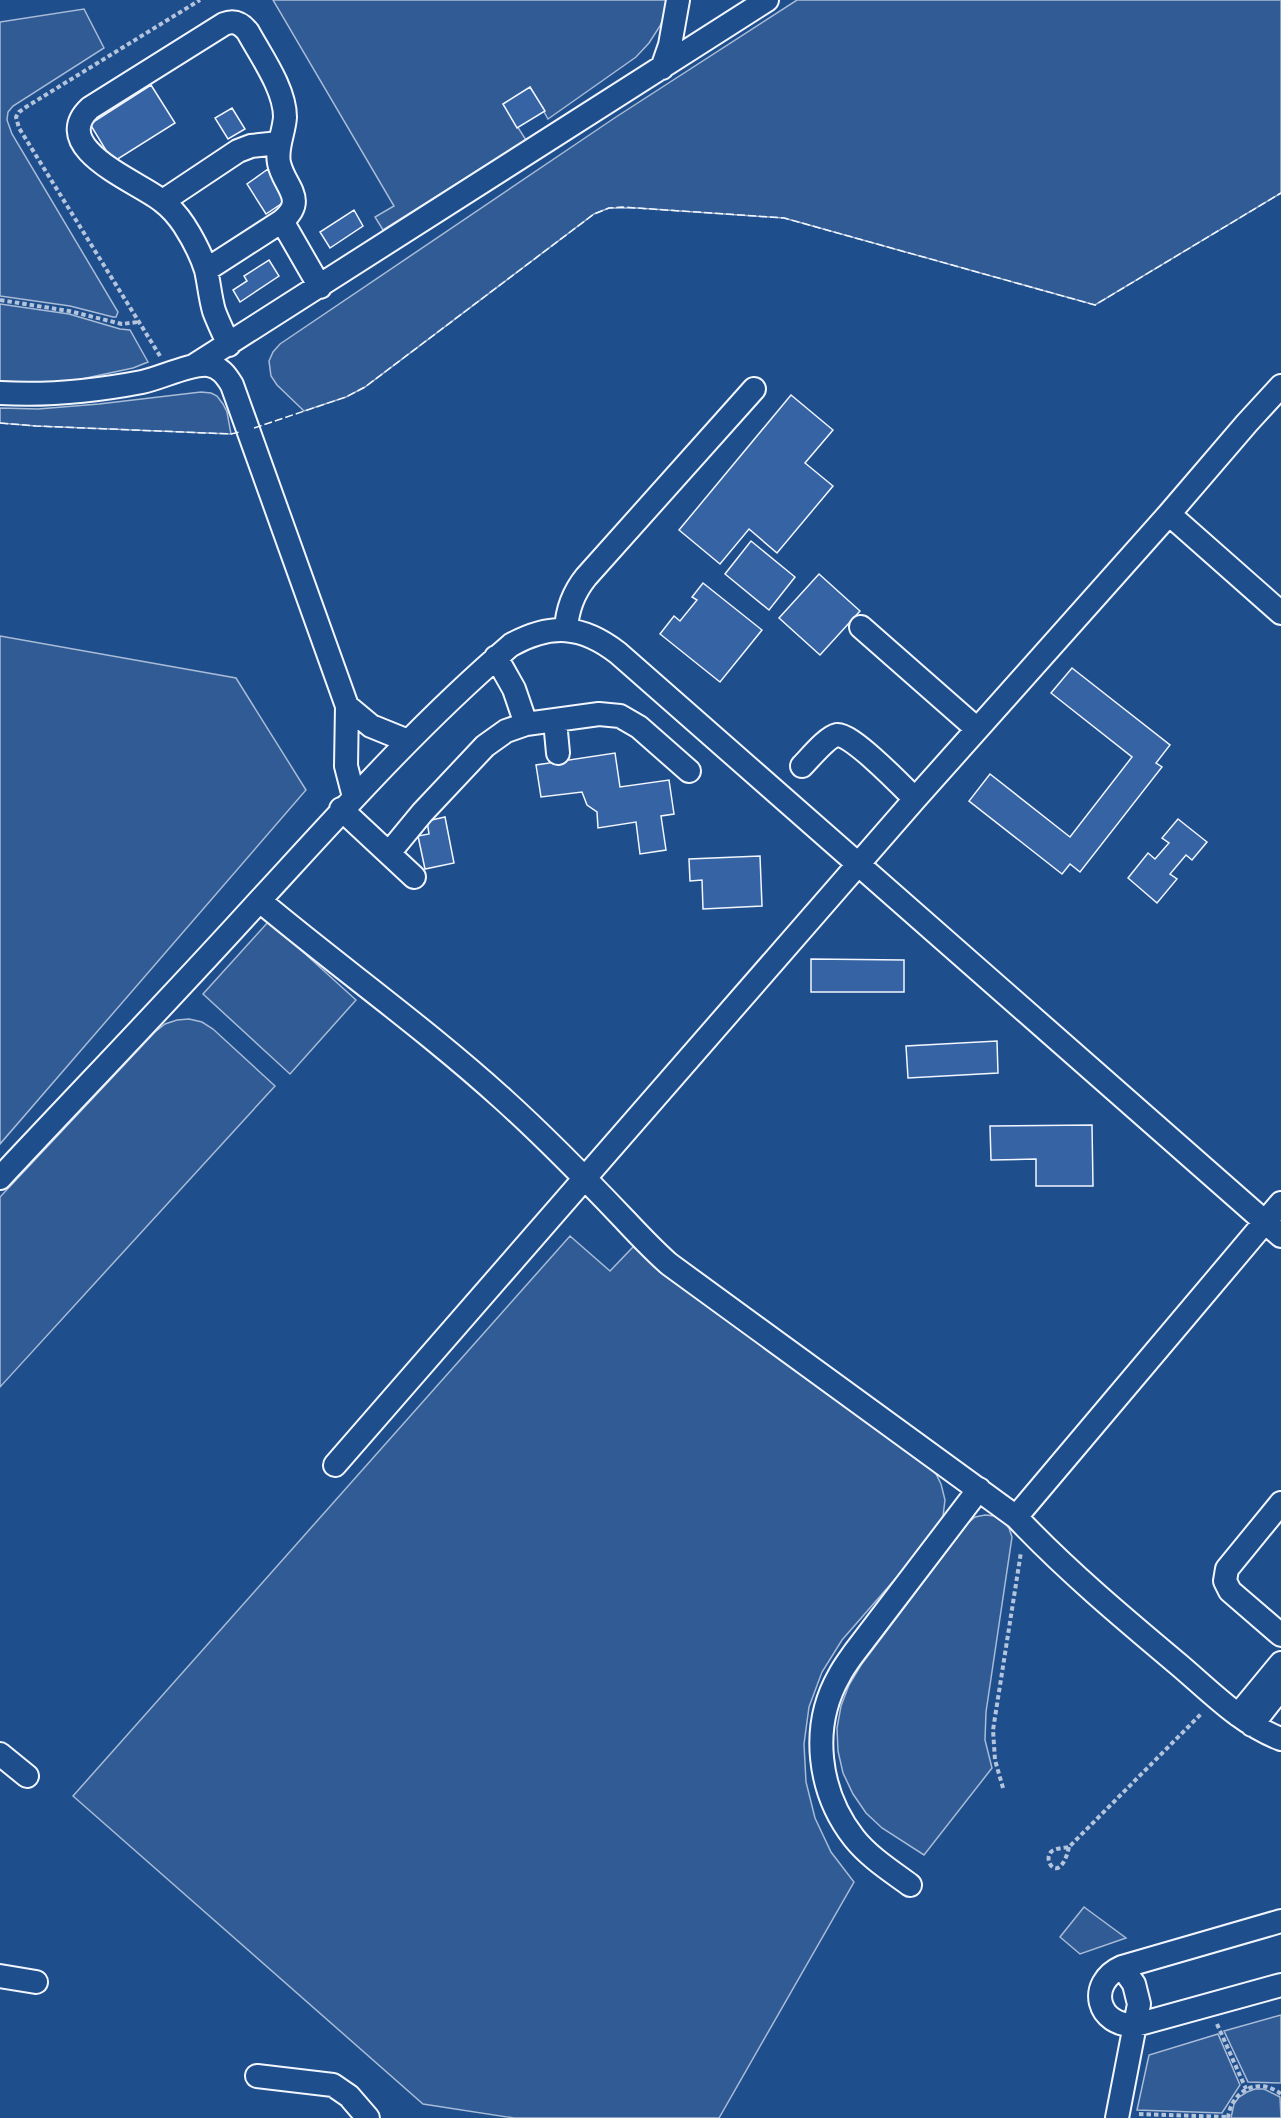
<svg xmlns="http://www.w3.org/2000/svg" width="1281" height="2118" font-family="Roboto,sans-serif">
	<rect width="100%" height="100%" fill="#1f4e8c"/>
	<path fill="#305b95" stroke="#a8bbd7" stroke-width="1.5" d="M273,0H671L660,26L649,43L636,57L548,119L530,87L503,104L526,140L383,230L375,217L394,206Z
		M797,0H1281V193L1095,305L784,218L637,208H609L594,214L365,387L346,397L304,411L277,385L271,376L269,361L273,352L280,344L616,117Z
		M84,9L104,48L13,106L8,112L7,120L12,134L118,312L116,317H113L70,306L0,296V22Z
		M0,304L69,314L120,329L130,330L148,362L133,368L77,380L49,383L0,381Z
		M201,392L211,393L217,396L223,404L227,412L231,434L36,426L0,423V408L38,409L99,404Z
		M0,636L236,678L306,790L0,1144Z
		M269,921L356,1000L290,1074L203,994Z
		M189,1019L202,1022L213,1029L275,1086L0,1387V1197L155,1032L165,1024L177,1020Z
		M570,1236L610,1271L633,1247L923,1459L934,1470L941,1484L945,1500L943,1516L937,1531L842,1640L822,1672L809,1707L804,1744L806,1782L815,1818L831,1852L854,1882L719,2118H514L423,2104L73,1796Z
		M985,1515L995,1516L1003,1521L1009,1528L1012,1537L986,1712L985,1740L992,1768L924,1855L882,1828L866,1813L853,1794L843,1773L838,1751L837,1728L841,1706L849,1685L861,1665L968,1523L975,1517Z
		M1084,1907L1126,1938L1080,1954L1060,1937Z
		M1281,2015V2083L1248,2082L1224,2031Z
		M1218,2034L1240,2085L1222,2113L1137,2110L1149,2055Z
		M1255,2089H1264L1280,2097L1281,2118H1231L1234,2104L1239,2097L1247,2092Z"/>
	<path fill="#3563a3" stroke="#f2f6ff" stroke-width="1.5" d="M151,85L175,123L113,162L90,124Z
		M530,87L545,111L517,128L503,104Z
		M232,108L245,129L228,139L215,118Z
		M268,169L287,200L266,214L247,184Z
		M354,210L363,226L330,248L320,232Z
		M269,260L279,276L240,302L233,290L247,281L244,276Z
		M791,395L833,430L805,463L833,486L777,553L749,529L720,564L679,530Z
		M751,541L795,577L769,610L725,574Z
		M819,574L860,611L820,655L779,618Z
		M703,583L762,630L720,682L660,634L674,616L680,621L697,600L692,597Z
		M1072,668L1170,745L1156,763L1162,767L1080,872L1070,864L1062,874L969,801L990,774L1070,837L1132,757L1051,693Z
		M615,753L620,787L669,780L674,814L661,816L666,850L640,854L636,822L598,828L597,812L587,805L582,792L541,797L536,765Z
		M445,817L454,863L425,869L418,836L429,834L427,821Z
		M1178,819L1207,842L1192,860L1186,855L1170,874L1177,879L1157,903L1128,878L1148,853L1155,859L1169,843L1162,838Z
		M760,856L762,906L703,909L702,880L690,881L689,859Z
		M811,959L904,960V992H811Z
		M997,1041L998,1073L908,1078L906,1046Z
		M1092,1125L1093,1186H1036V1159L991,1160L990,1126Z"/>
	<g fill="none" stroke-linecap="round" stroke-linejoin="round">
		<g stroke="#f2f6ff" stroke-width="26">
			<path id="minor" d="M662,68L670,45L678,0
				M163,201L238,151L251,146L279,143
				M282,221L320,287
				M206,270L282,221C308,199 284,187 279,163C276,147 284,133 285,117C285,89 261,56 248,32C241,23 234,20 224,24L90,108C47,148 139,182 162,201C170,207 178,216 184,225C193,239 201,254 206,270C209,283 210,297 214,311C218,322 224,334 229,345
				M195,365L767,0
				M0,393C48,396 95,391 142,382C161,378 191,363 208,365C220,367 226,375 232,385L347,706L346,766L354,797
				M1169,514L1281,613
				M861,627L977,729
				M566,630C567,609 573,593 586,577L754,389
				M496,657L514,689L526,724
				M347,706L371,726L408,741
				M555,721L558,753
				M802,766C810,758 827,737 837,735C851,733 903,787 915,799
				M341,809L414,877
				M389,853L422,813L485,746L506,731L526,724L599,714L620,716L639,727L689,771
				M260,901C340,968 426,1029 504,1100C546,1138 585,1178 624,1219C639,1235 653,1250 669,1264L1016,1517C1066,1570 1122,1617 1178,1664C1210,1691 1241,1724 1281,1739
				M0,1178C87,1085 175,994 260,900C341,812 420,723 511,645C551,623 582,625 618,653L1281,1236
				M335,1465L915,799L1169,514L1247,423L1281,386
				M1281,1503L1227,1569L1225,1581L1230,1591L1281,1635
				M1016,1517L1281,1203
				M1238,1715L1281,1663
				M1252,1725L1281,1688
				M0,1754L27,1776
				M910,1885C891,1871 869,1857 854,1838C818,1792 810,1727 839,1676C843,1668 849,1660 854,1653L979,1489
				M1281,1921L1122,1967C1086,1983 1097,2027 1136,2025L1281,1985
				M0,1976L36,1982
				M257,2076L333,2085L349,2096L368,2118
				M1117,2118L1139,2004L1134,1984L1122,1967"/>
		</g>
		<path stroke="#b3c4dc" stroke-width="4" stroke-dasharray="4.5 3" stroke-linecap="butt" d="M0,300L69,311L122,324L138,322
			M160,356L19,128L16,117L19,112L26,107L200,0
			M1003,1788L995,1760L993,1730L1021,1552
			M1069,1847C1060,1886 1042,1861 1051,1852C1055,1848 1064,1848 1069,1847L1202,1713
			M1217,2024L1246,2089
			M1139,2114L1228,2117
			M1228,2118C1231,2091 1258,2076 1281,2094"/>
		<use href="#minor" stroke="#1f4e8c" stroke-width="22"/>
		<path stroke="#f2f6ff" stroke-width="1.5" stroke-dasharray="8 3" stroke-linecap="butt" d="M0,423L36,426L231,434L240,432
			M254,428L346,397L365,387L594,214L609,208L622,207L784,218L1095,305L1281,193"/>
	</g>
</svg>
